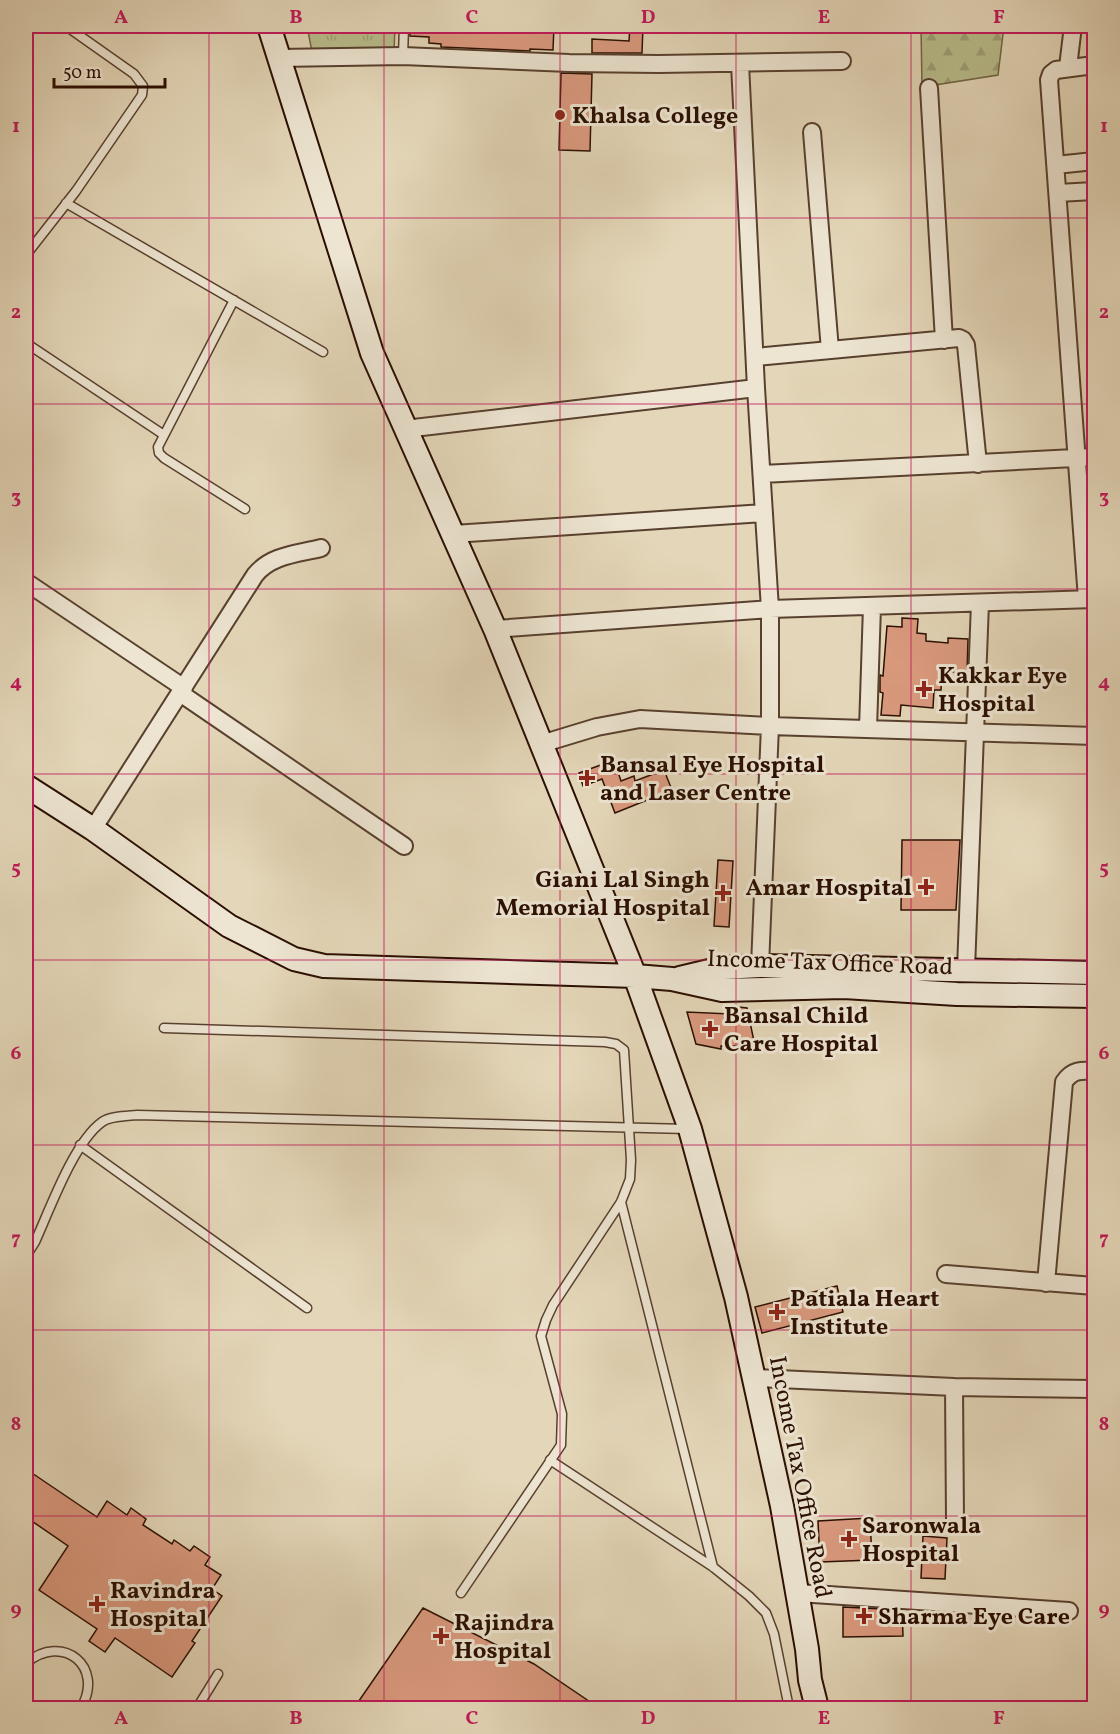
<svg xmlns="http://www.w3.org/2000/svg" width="1120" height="1734" font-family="Vollkorn,serif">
	<defs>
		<pattern id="forest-firs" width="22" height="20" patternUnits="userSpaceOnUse" patternTransform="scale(1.5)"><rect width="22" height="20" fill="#b9bd8c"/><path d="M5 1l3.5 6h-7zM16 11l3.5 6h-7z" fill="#9fa177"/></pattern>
		<pattern id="park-tufts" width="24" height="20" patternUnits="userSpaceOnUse" patternTransform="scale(1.5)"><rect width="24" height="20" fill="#b9bd8c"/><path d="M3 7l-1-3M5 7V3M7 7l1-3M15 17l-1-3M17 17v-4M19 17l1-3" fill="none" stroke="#9fa177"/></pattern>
	</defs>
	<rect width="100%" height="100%" fill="#e4d7b9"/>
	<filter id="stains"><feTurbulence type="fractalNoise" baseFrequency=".00333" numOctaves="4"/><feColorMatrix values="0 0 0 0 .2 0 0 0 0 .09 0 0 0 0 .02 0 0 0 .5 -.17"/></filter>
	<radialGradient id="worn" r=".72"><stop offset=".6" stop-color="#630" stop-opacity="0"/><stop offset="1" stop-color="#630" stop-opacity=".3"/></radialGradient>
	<path fill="url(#forest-firs)" stroke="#726646" stroke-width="1.5" d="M921,26H1004L998,75L922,87Z"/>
	<path fill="url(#park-tufts)" stroke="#726646" stroke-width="1.5" d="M307,26H395L394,52H312Z"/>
	<path fill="#db9a7f" stroke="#2a0e00" stroke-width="1.5" d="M410,26H465V31L521,32V26H554L553,50L530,49V51L441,47V44L429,43V37L410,36Z
		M630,26H643L642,53H592V39L629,41Z
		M561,73L592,74L590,151L559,150Z
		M902,618L918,619L917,633L926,634V641L948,643V638L968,639L967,673L942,671L941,690H934L933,708L901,705L900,716L881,715L883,693L880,692V675L883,676L887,626L902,627Z
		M614,760L621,781L634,776L635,781L664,770L672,790L615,813L602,779L583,786L579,773Z
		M902,840H960L956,910H901Z
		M718,860L733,861L729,927L714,926Z
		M729,1006L747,1008L755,1046H721V1049L696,1044L687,1012L730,1014Z
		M837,1286L843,1312L762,1333L755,1307Z
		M26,1469L97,1517L107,1501L127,1515L131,1508L146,1519L143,1525L172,1544L174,1540L190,1551L194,1546L210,1557L205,1565L221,1575L212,1589L222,1596L192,1641L195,1643L172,1677L115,1638L105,1652L89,1641L97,1629L39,1590L68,1546L26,1517Z
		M870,1518L872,1560L820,1562L818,1521Z
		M923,1536L947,1538L945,1579L921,1578Z
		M843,1607L902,1610L903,1636L843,1637Z
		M423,1608L534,1664L599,1708H354Z"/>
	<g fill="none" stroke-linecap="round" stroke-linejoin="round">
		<g stroke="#58402e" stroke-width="11">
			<path id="lane" d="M403,56L404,26
				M66,203L323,352
				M26,255L76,191L142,95L143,86L134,74L66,26
				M234,300L158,447L159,453L164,458L245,509
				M26,343L164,435
				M164,1028L605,1042L616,1044L624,1050L631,1160L630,1179L621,1202L553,1305L546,1320L541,1336L562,1414L561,1445L461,1593
				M80,1145L307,1308
				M621,1202L713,1567
				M26,1256L35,1242C50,1209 74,1142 102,1122C110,1116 127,1116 137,1115L687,1129
				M550,1460L713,1567L749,1596L766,1613L774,1634L789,1708
				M26,1663C63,1632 105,1667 81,1708
				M197,1708L218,1674"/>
		</g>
		<g stroke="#58402e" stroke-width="20">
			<path id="street" d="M279,58L403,56L569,63L659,64L842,61
				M740,64L756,388L770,609V726L760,966
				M1068,67L1073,26
				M929,88L944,340
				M812,132L830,350
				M1056,165L1094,161
				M1058,193L1094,191
				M755,357L959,338L963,340L966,345L978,464
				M405,429L756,388
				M762,474L1094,457
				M453,534L764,513
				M26,582L184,688
				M1087,599L1049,80L1051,74L1056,70L1094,65
				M495,629L770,609L1094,599
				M180,693L404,846
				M868,729L872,606
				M541,744L597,727L640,719L770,726L1094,736
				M93,829L255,575C271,555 297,554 321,548
				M966,969L980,603
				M946,1274L1094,1286
				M1046,1283L1064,1082C1072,1070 1081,1070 1094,1071
				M754,1378L954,1387
				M955,1521L954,1387L1094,1389
				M798,1593L1069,1611"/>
		</g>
		<g stroke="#2a0e00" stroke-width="26">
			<path id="secondary" d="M269,26L372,353L495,629L635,976L690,1129L736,1297L782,1506L807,1649L810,1680L817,1708
				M26,786L93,829L229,926L294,959L324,966L635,976L672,979L722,990L844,987L957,994L1094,996
				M680,978L722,968L760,966L1094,973"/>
		</g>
		<use href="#lane" stroke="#ede5d2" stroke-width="8"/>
		<use href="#street" stroke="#ede5d2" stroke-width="16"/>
		<use href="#secondary" stroke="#ede5d2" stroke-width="22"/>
	</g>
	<path fill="none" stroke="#c2185b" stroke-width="1.5" stroke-opacity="0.55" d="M209,26V1708M384,26V1708M560,26V1708M736,26V1708M911,26V1708M26,218H1094M26,404H1094M26,589H1094M26,774H1094M26,960H1094M26,1145H1094M26,1330H1094M26,1516H1094"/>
	<g fill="#8f2418" stroke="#ede5d2" stroke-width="2">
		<circle cx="560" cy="115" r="6"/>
		<path d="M921 680h6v6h6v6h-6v6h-6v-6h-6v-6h6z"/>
		<path d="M584 769h6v6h6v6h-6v6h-6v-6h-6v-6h6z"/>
		<path d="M923 878h6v6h6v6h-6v6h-6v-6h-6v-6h6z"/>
		<path d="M720 884h6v6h6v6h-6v6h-6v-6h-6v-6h6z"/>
		<path d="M707 1020h6v6h6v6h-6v6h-6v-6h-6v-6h6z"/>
		<path d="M774 1303h6v6h6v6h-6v6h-6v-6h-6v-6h6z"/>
		<path d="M846 1530h6v6h6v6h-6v6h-6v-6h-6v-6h6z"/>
		<path d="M94 1595h6v6h6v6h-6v6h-6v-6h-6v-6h6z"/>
		<path d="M861 1607h6v6h6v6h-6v6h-6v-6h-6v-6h6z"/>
		<path d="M438 1627h6v6h6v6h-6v6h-6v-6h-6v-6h6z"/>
	</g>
	<g text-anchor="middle" stroke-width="6" stroke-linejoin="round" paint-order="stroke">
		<g font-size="24" font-weight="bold" fill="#2a0e00" stroke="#ede5d2" text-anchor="start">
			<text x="572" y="123">Khalsa College</text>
			<text x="938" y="683">Kakkar Eye<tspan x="938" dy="28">Hospital</tspan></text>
			<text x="600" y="772">Bansal Eye Hospital<tspan x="600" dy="28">and Laser Centre</tspan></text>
			<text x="710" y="887" text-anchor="end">Giani Lal Singh<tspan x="710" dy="28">Memorial Hospital</tspan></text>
			<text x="912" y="895" text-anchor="end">Amar Hospital</text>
			<text x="724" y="1023">Bansal Child<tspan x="724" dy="28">Care Hospital</tspan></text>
			<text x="790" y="1306">Patiala Heart<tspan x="790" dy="28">Institute</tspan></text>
			<text x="862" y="1533">Saronwala<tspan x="862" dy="28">Hospital</tspan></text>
			<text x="110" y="1598">Ravindra<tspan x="110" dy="28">Hospital</tspan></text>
			<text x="878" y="1624">Sharma Eye Care</text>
			<text x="454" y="1630">Rajindra<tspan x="454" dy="28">Hospital</tspan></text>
		</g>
		<g font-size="24" fill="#2a0e00" stroke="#ede5d2">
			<text transform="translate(830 962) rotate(2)" y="8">Income Tax Office Road</text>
			<text transform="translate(801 1477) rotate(79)" y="8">Income Tax Office Road</text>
		</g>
	</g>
	<rect width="1120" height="1734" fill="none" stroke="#e4d7b9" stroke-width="66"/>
	<path d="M54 78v9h111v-9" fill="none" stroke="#2a0e00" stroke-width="3"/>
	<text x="63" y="78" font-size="18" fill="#2a0e00" stroke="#ede5d2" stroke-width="4.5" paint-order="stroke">50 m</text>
	<rect x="33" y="33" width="1054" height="1668" fill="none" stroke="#c2185b" stroke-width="2"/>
	<g font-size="20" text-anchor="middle" font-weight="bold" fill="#c2185b">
		<text x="121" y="23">A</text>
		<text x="296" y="23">B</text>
		<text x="472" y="23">C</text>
		<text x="648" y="23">D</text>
		<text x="824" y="23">E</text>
		<text x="999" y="23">F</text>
		<text x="16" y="132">1</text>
		<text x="1104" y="132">1</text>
		<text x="16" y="318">2</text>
		<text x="1104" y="318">2</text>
		<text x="16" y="503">3</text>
		<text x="1104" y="503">3</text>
		<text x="16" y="688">4</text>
		<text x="1104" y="688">4</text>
		<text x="16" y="874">5</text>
		<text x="1104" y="874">5</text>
		<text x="16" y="1059">6</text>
		<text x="1104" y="1059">6</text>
		<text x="16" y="1244">7</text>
		<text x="1104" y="1244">7</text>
		<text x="16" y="1430">8</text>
		<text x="1104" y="1430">8</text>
		<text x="16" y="1615">9</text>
		<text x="1104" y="1615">9</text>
		<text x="121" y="1724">A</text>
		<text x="296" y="1724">B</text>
		<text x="472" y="1724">C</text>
		<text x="648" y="1724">D</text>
		<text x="824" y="1724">E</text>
		<text x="999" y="1724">F</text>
	</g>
	<rect width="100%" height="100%" filter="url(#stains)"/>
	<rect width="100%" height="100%" fill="url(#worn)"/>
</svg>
